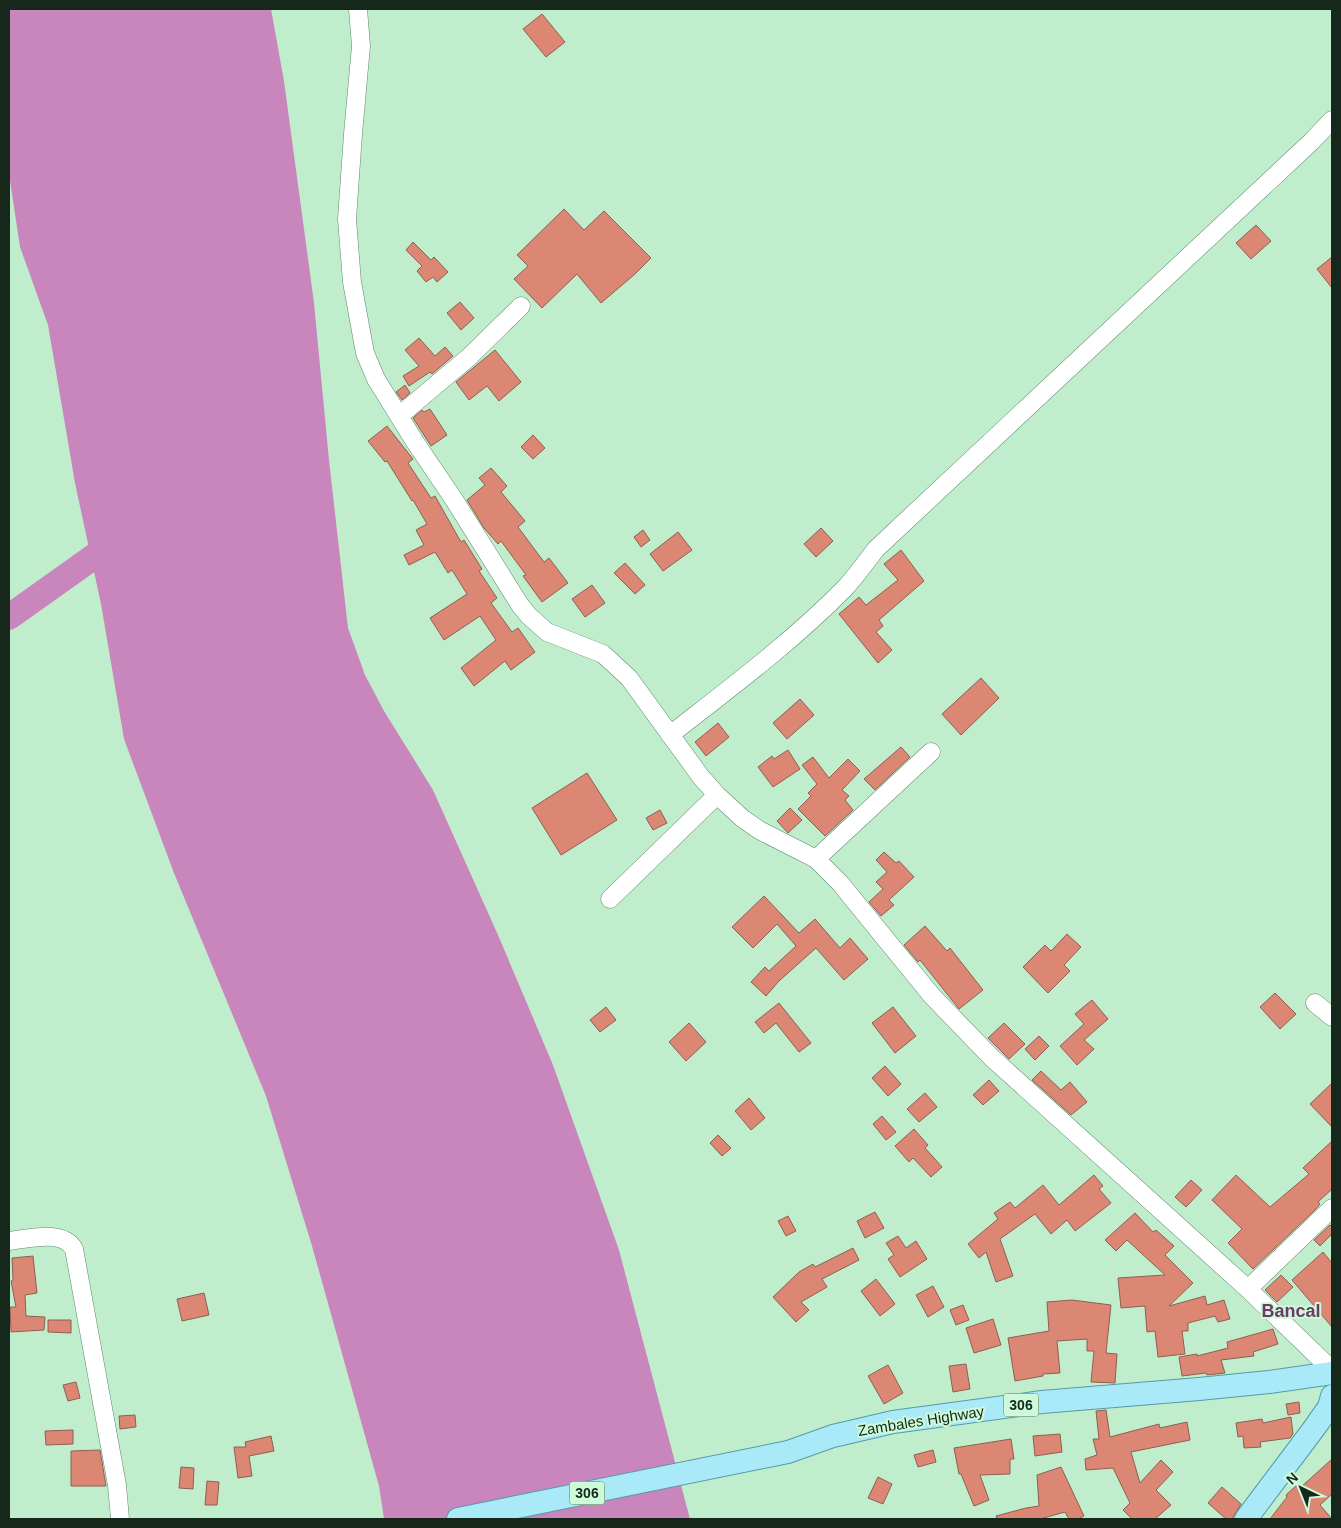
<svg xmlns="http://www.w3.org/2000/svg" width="1341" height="1528" font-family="Arial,sans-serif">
	<rect width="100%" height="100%" fill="#c0eecd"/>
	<path fill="#c986bd" d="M9,9H271L284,81L314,303L329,460L348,628L365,675L384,711L433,790L498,935L553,1065L619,1250L690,1519H384L379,1486L312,1246L266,1096L174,873L124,739L101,604L75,483L48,325L20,247L9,174Z"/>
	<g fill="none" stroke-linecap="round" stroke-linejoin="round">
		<path stroke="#c986bd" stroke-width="26" d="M9,617L120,538"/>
	</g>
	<path fill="#dc8773" stroke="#8e5e53" d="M542,14L565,42L546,57L523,29Z
		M564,209L584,230L604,211L651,258L635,274L601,303L577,274L542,308L514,279L528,266L517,255Z
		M1256,225L1271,241L1251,259L1236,243Z
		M413,242L431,260L434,257L448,272L437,282L433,277L426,282L417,271L422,266L406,250Z
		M1332,257V288L1317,269Z
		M460,302L474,318L461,330L447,313Z
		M419,338L435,356L445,347L453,356L432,374L430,372L409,386L403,376L419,366L405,350Z
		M495,350L521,382L499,401L487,386L469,400L456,382Z
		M405,385L410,393L402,400L396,392Z
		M430,409L447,435L431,446L413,418L422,410L424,412Z
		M387,426L413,459L408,463L431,498L435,496L461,542L464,540L482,569L479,571L497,598L491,603L512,632L518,628L535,652L511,670L505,661L474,686L461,668L496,640L480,616L444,640L430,618L467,594L452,570L448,573L435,552L409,565L404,555L424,545L416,530L427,524L413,500L412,501L387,461L385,462L368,441Z
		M533,435L545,448L533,459L521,447Z
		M491,468L507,486L501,492L525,521L518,527L544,562L549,558L568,583L542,602L523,576L526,575L501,541L498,544L484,528L467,500L485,485L479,478Z
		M821,528L833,541L816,557L804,544Z
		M643,530L650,540L641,547L634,537Z
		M678,532L692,550L663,571L650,554Z
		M901,550L924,581L879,620L883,626L876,632L892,650L878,663L839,614L859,597L866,605L898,580L884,564Z
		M625,563L645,585L635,594L614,573Z
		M592,585L605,603L585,617L572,599Z
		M981,678L999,698L961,735L942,714Z
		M800,699L814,715L787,739L773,723Z
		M718,723L729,737L706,756L695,742Z
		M901,747L910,757L875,790L864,779Z
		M788,750L800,769L773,787L758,767L772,756L774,759Z
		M813,757L829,778L848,759L860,771L842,790L849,796L845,800L853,810L825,836L798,809L811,796L808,793L817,784L802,765Z
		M587,773L617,820L561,855L532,808Z
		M790,808L802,820L788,833L777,821Z
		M660,810L667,823L653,830L646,818Z
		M884,852L896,863L899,861L914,877L889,900L894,905L881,916L869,902L883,889L876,882L887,872L876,860Z
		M764,896L799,933L815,919L840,948L850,938L868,959L844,980L816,948L779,981L766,996L751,982L765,967L769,971L796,946L777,924L753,948L732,927Z
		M925,926L947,951L950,948L983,990L959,1009L920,960L918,962L904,945Z
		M1067,934L1081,947L1064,965L1070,971L1048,993L1023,967L1045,945L1051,951Z
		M1275,993L1296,1014L1280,1029L1260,1007Z
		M1092,1000L1108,1019L1084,1040L1094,1049L1077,1065L1060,1046L1084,1024L1075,1014Z
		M779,1003L811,1043L799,1052L776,1023L764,1033L755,1022Z
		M606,1007L616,1020L600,1032L590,1020Z
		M893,1007L916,1036L895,1053L872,1023Z
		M689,1023L706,1042L686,1061L669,1042Z
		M1004,1023L1025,1044L1009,1059L988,1038Z
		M1039,1036L1049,1046L1035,1060L1025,1049Z
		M885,1066L901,1084L888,1096L872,1078Z
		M1041,1071L1061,1090L1070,1082L1087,1102L1071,1115L1032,1080Z
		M989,1080L999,1091L983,1105L973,1095Z
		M1332,1083V1127L1310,1104Z
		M925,1093L937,1107L919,1122L907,1109Z
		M749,1098L765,1118L751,1130L735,1111Z
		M882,1116L896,1132L886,1140L873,1124Z
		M914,1129L928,1145L925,1148L942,1167L931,1177L913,1158L909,1162L895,1146Z
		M718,1135L731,1148L722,1156L710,1143Z
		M1332,1141V1189L1318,1202L1320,1204L1315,1210L1253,1269L1228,1243L1242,1229L1212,1200L1236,1175L1270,1207L1309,1174L1303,1168Z
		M1094,1175L1103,1186L1099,1189L1111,1203L1075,1231L1067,1220L1051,1234L1035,1214L1000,1239L1013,1276L996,1282L986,1252L979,1258L968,1244L998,1219L994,1213L1010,1202L1015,1208L1043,1185L1059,1205Z
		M1191,1180L1202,1190L1186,1207L1175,1197Z
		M875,1212L884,1228L865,1238L857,1221Z
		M1135,1213L1153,1232L1156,1230L1174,1246L1165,1255L1193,1283L1169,1306L1205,1296L1207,1305L1224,1300L1230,1319L1218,1322L1215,1316L1188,1323V1331H1182L1185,1354L1158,1357L1155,1331L1147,1332L1145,1306L1121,1308L1118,1278L1165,1275L1127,1240L1116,1251L1105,1240Z
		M788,1216L796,1231L786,1236L778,1221Z
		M1330,1225L1332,1227V1234L1320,1246L1314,1240Z
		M898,1236L906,1248L916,1241L927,1259L900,1277L888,1259L894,1255L886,1243Z
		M853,1248L859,1260L822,1279L827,1287L801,1302L809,1310L796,1322L773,1297L799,1272L813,1264L815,1267Z
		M1323,1252L1332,1263V1327L1292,1280Z
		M33,1256L37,1293L25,1295L26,1316L45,1317L44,1330L11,1332L10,1307H16L11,1281L13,1280L12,1258Z
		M1281,1275L1293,1287L1277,1302L1265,1290Z
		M876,1279L895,1304L880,1316L861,1291Z
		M933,1286L944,1307L928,1317L916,1295Z
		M204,1293L209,1315L182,1321L177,1299Z
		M1072,1300L1111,1305L1106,1353L1117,1354L1115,1383L1091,1382L1094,1351H1087V1339L1057,1341L1060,1373L1043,1374V1376L1015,1381L1008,1338L1049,1331L1047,1302Z
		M963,1305L969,1320L956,1325L950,1310Z
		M993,1319L1001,1345L974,1353L966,1328Z
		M48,1320H71V1333L48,1332Z
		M1273,1329L1278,1344L1253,1352L1254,1356L1221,1360L1225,1373L1207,1375L1206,1373L1182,1376L1179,1357L1197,1354V1356L1228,1348L1227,1342Z
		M966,1364L970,1389L953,1392L949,1366Z
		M888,1365L903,1393L884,1404L868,1376Z
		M76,1382L80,1398L68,1401L63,1385Z
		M1299,1402L1300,1413L1288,1415L1286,1404Z
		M1106,1410L1110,1437L1159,1424L1160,1428L1187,1422L1190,1440L1131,1452L1140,1483L1161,1460L1173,1472L1156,1490L1171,1505L1155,1519H1132L1123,1510L1130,1503L1113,1468L1086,1470L1085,1459L1097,1455L1093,1439H1099L1096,1411Z
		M135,1415L136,1427L120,1429L119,1416Z
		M1291,1417L1293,1434L1290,1438L1260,1442L1261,1447L1244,1448L1243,1436L1238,1437L1236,1423L1262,1419L1263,1423Z
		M73,1430V1444L46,1445L45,1431Z
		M1060,1434L1062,1452L1035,1456L1033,1436Z
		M271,1436L274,1451L249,1456L252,1476L238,1478L234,1447H246L245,1442Z
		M1011,1439L1014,1459H1010V1474L980,1475L989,1500L974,1506L961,1474H959L954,1448Z
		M100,1450L106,1486H71V1451Z
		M933,1450L936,1462L918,1467L914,1455Z
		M1332,1459V1494L1320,1505L1332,1519H1270L1287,1497L1286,1495L1298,1484L1301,1487Z
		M181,1467L194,1468L193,1489L179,1488Z
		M1061,1467L1084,1516L1078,1519H1069L1065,1512L1040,1519H997L996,1516L1026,1508L1039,1506L1037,1475Z
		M878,1477L892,1484L883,1504L868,1498Z
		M207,1481L219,1482L217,1505H205Z
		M1222,1487L1241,1504L1232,1519H1226L1208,1503Z"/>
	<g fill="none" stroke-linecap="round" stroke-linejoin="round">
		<g stroke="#5f896b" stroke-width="19">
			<path id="minor" d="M358,9L361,46L353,134L347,219L352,282L365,353L376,379L415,442L453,498L520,605L529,616L547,632L603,654L629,678L701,777L717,795L742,818L759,830L816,859L840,883L932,996L991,1057L1248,1289L1332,1370
				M399,416L468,358L521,306
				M670,735C730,688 792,642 845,588C856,576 866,562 876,549L1311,142L1332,120
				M816,859L931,752
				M610,899L717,795
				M1315,1003L1332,1017
				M9,1241C28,1239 63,1229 74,1249L117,1485L120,1519
				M1248,1289L1332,1208"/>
		</g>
		<g stroke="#529ca6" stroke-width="24">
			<path id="major" d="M458,1519L788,1452L833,1436L893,1422L1042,1402L1199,1389L1269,1382L1332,1373
				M1246,1519L1315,1427L1329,1407L1332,1396"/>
		</g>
		<use href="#minor" stroke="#fff" stroke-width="18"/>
		<use href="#major" stroke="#aae9f7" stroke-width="22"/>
	</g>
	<g text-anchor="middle" stroke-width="4" stroke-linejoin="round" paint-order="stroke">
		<g fill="#cdfbda" stroke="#4d6754" stroke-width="1">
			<rect x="1003.5" y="1393.5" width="35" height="23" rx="4"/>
			<rect x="569.5" y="1481.5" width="35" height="23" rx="4"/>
		</g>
		<g font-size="14" font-weight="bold" fill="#16271b">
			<text x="1021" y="1410">306</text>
			<text x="587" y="1498">306</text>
		</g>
		<g font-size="15" fill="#16271b" stroke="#cdfbda">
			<text transform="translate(921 1421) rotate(-9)" y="5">Zambales Highway</text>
		</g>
		<g font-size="18" font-weight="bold" fill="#6f3866" stroke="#cdfbda">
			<text x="1291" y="1317">Bancal</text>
		</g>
	</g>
	<rect width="1341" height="1528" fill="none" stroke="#16271b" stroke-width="20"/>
	<g transform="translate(1301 1488) rotate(317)" stroke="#cdfbda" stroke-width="4" paint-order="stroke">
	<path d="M0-4L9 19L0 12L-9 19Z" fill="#16271b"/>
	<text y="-8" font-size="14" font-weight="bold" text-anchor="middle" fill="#16271b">N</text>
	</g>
</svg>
